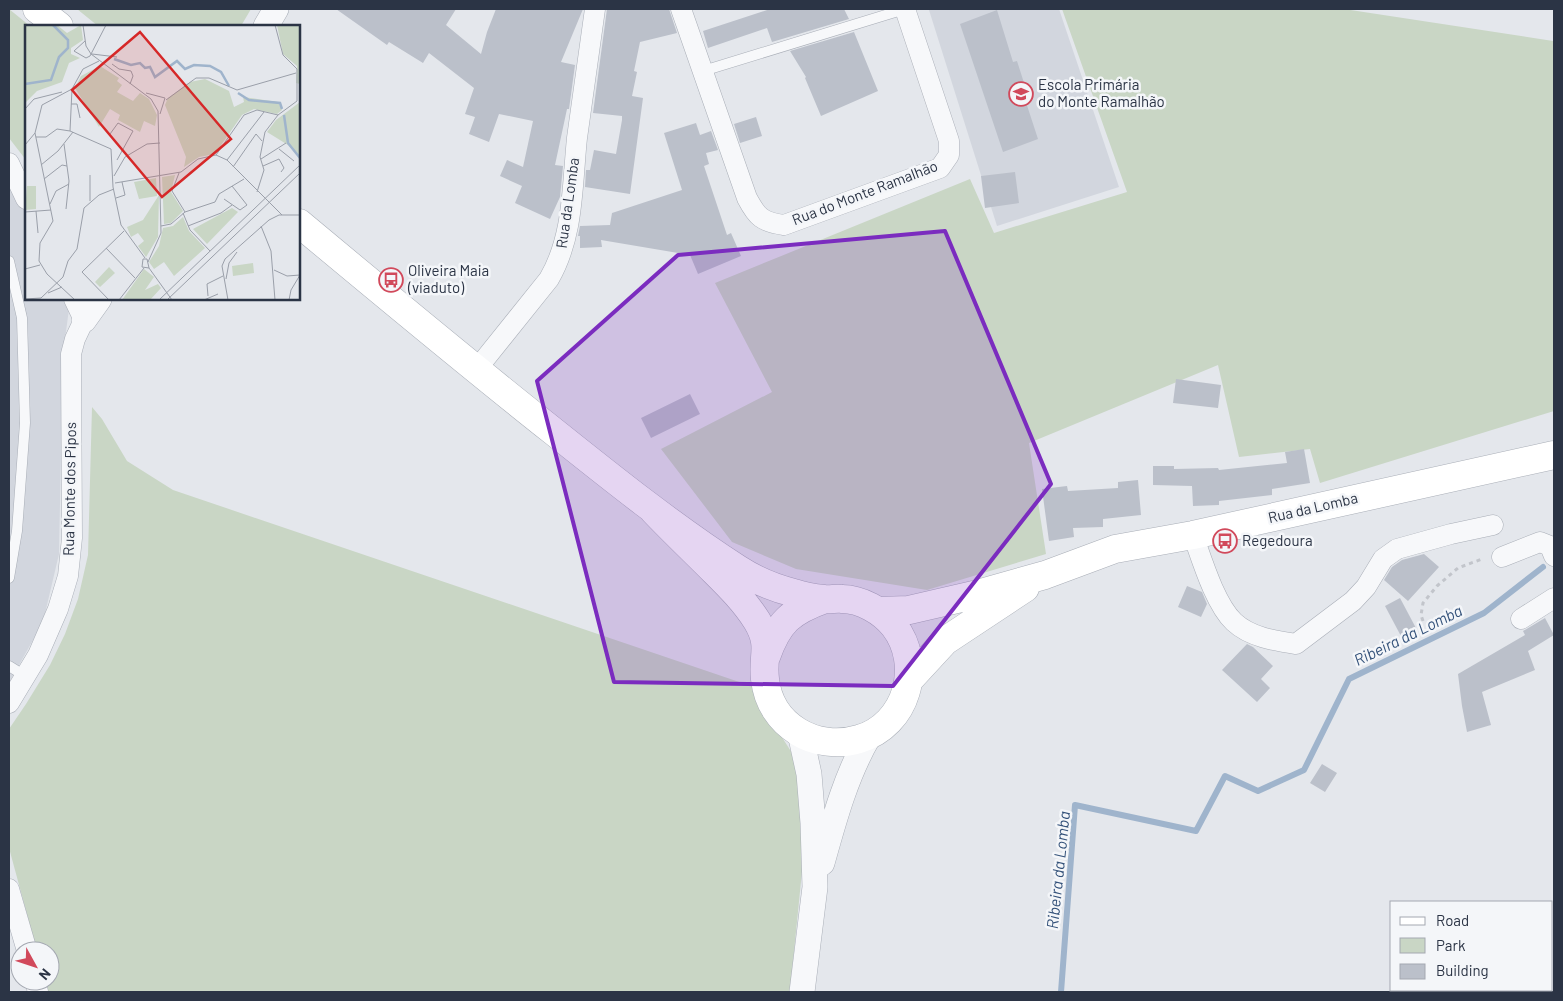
<svg xmlns="http://www.w3.org/2000/svg" width="1563" height="1001" font-family="Barlow,sans-serif">
	<rect width="100%" height="100%" fill="#e4e7ec"/>
	<path fill="#d2d6de" d="M932,9H1059L1119,187L997,226L929,10Z
		M9,182L16,191L26,213V299H65L69,309L63,354L59,554L43,622L9,683Z"/>
	<path fill="#c9d6c5" d="M9,9L30,26H26V160L9,138Z
		M77,9H251L241,26H98Z
		M1062,9H1344L1553,41L1554,411L1320,483L1310,449L1239,457L1218,365L1029,443L1046,554L927,590L796,569L732,542L661,449L772,392L715,283L970,179L994,233L1127,192Z
		M92,407L102,419L127,461L173,490L757,688L760,703L801,767L806,831L790,992H48L45,981H50V951H37L9,848V729L26,704L50,665L65,634L78,599L88,555Z"/>
	<g fill="none" stroke-linecap="round" stroke-linejoin="round">
		<path stroke="#9fb4cc" stroke-width="6" d="M1061,992L1075,805L1196,831L1225,776L1258,791L1304,770L1349,679L1484,613L1543,567"/>
	</g>
	<path fill="#bbc0ca" d="M336,9H456L446,25L481,54L487,32L496,9H583L561,62L575,65L569,109H567L555,165L563,166L560,197L550,219L515,203L522,186L500,176L507,160L523,167L533,121L499,114L489,142L469,134L475,117L465,114L474,88L429,53L423,63L389,42L387,45Z
		M607,9H669L677,33L640,42L634,71L637,72L632,96L643,98L630,194L585,187L586,170H590L594,150L616,154L622,120V116L593,113Z
		M770,9H844L849,19L772,42L767,28L708,48L703,31Z
		M997,10L1013,62L1017,61L1025,86L1021,87L1038,139L1003,152L960,24Z
		M854,32L878,91L821,116L805,78L806,77L790,51Z
		M756,117L762,136L740,143L734,124Z
		M696,123L700,135L711,131L718,150L706,153L709,164L704,166L727,235L731,233L741,256L698,274L690,255L601,240L602,247L580,248V236H578L580,226L610,225L612,213L682,190L664,133Z
		M1015,172L1019,203L985,208L981,176Z
		M1176,379L1221,385L1218,408L1173,403Z
		M690,394L700,414L651,438L641,418Z
		M1304,449L1310,483L1272,489V495L1219,501V505L1193,506L1192,486L1153,485V466H1174V469L1218,468L1219,470L1287,463L1285,452Z
		M1138,480L1141,515L1103,519V527L1073,528L1074,537L1049,541L1042,489L1067,486L1068,491L1118,488V482Z
		M1424,554L1439,567L1408,601L1384,580L1392,567L1402,560Z
		M1187,586L1202,592L1207,604L1201,617L1178,607Z
		M1400,598L1417,630L1402,638L1385,606Z
		M1545,618L1554,635L1528,651L1535,670L1482,692L1491,725L1467,732L1462,706L1458,674L1525,635L1523,631Z
		M1247,644L1253,647L1273,666L1261,679L1270,688L1257,702L1222,670Z
		M1322,764L1337,773L1325,792L1310,783Z"/>
	<g fill="none" stroke-linecap="round" stroke-linejoin="round">
		<g stroke="#a9aeb7" stroke-width="11">
			<path id="service" d="M703,71L905,9
				M9,261L22,318L25,423L17,531L9,578
				M9,666L25,676"/>
		</g>
		<g stroke="#a9aeb7" stroke-width="21">
			<path id="minor" d="M681,9L747,198C757,217 762,222 784,225L940,168L949,155V141L905,9
				M9,163L26,199
				M476,370L549,279C574,236 572,186 577,138C583,95 589,52 595,9
				M1193,535C1202,560 1215,604 1234,622C1250,637 1275,641 1296,644L1353,601L1366,587L1383,559L1397,549L1451,534L1493,525
				M1502,557L1540,542L1550,546L1554,556
				M1521,619L1554,598
				M9,703L38,655L58,609L68,576L72,538L71,354L75,339L84,320L74,299
				M9,889L27,951
				M35,981L38,992"/>
		</g>
		<g stroke="#a9aeb7" stroke-width="26">
			<path id="tertiary" d="M266,26L276,9
				M84,320L99,299
				M800,733L809,774L813,823L815,887L802,992
				M822,863C834,820 846,775 869,736"/>
		</g>
		<g stroke="#a9aeb7" stroke-width="29">
			<path id="secondary" d="M37,9L59,26
				M299,223C383,293 467,363 553,431C613,479 673,527 738,569C755,580 774,588 794,593C803,596 814,598 824,599C830,600 836,598 842,599C861,599 882,611 894,626C924,665 907,725 859,739C816,752 770,726 765,679C762,655 772,646 757,621C744,600 726,583 709,566C690,547 671,529 653,510
				M878,611L909,610L974,595L1045,575L1115,549L1193,535L1554,455
				M766,657C778,622 791,611 825,599
				M909,680L945,641L1025,588"/>
		</g>
		<path stroke="#c2c5cb" stroke-width="3" stroke-dasharray="4 4" stroke-linecap="butt" d="M1423,621L1421,615L1423,603L1437,586L1458,568L1482,559"/>
		<use href="#service" stroke="#f7f8fa" stroke-width="10"/>
		<use href="#minor" stroke="#f7f8fa" stroke-width="20"/>
		<use href="#tertiary" stroke="#f7f8fa" stroke-width="25"/>
		<use href="#secondary" stroke="#fff" stroke-width="28"/>
	</g>
	<path fill="#7b2cbf" fill-opacity="0.2" stroke="#7b2cbf" stroke-width="4" stroke-linejoin="round" d="M945,231L1051,484L893,686L614,682L537,381L678,255Z"/>
	<defs>
		<g id="school-ring" transform="scale(1.25)"><circle r="9.5" fill="#f4f6f9" stroke="#d1495b" stroke-width="1.5"/><path d="M0-5L7-2L0 1L-7-2ZM-4 1L0 2.5L4 1V4Q0 6-4 4Z" fill="#d1495b"/></g>
		<g id="bus-ring" transform="scale(1.25)"><circle r="9.5" fill="#f4f6f9" stroke="#d1495b" stroke-width="1.5"/><path d="M-5-6H5V4H4V6H2V4H-2V6H-4V4H-5ZM-3.5-4V0h7V-4ZM-3.5 1.2v1.5H-2V1.2ZM2 1.2v1.5H3.5V1.2Z" fill="#d1495b"/></g>
	</defs>
	<g fill-rule="evenodd">
		<use href="#school-ring" x="1021" y="94"/>
		<use href="#bus-ring" x="391" y="280"/>
		<use href="#bus-ring" x="1225" y="541"/>
	</g>
	<g text-anchor="middle" stroke-width="5" stroke-linejoin="round" paint-order="stroke">
		<g font-size="15" fill="#2b3445" stroke="#f4f6f9" text-anchor="start">
			<text x="1038" y="90">Escola Primária<tspan x="1038" dy="17">do Monte Ramalhão</tspan></text>
			<text x="408" y="276">Oliveira Maia<tspan x="408" dy="17">(viaduto)</tspan></text>
			<text x="1242" y="546">Regedoura</text>
		</g>
		<g font-size="15" fill="#2b3445" stroke="#f4f6f9">
			<text transform="translate(865 193) rotate(-21)" y="5">Rua do Monte Ramalhão</text>
			<text transform="translate(568 203) rotate(-82)" y="5">Rua da Lomba</text>
			<text transform="translate(70 489) rotate(-89)" y="5">Rua Monte dos Pipos</text>
			<text transform="translate(1313 508) rotate(-13)" y="5">Rua da Lomba</text>
		</g>
		<g font-size="16" font-style="italic" fill="#34527a" stroke="#f4f6f9">
			<text transform="translate(1408 635) rotate(-26)" y="6">Ribeira da Lomba</text>
			<text transform="translate(1058 870) rotate(-84)" y="6">Ribeira da Lomba</text>
		</g>
	</g>
	<g transform="translate(25 25)">
		<rect width="275" height="275" fill="#e4e7ec"/>
		<path d="M0,0H32L42,8L56,0L58,15L46,23V29L55,33L44,38L37,57L12,66L0,78ZM252,0H275V59L271,58L272,41L258,29ZM75,41L94,53L92,56L97,60L92,67L108,76L115,68L124,74L132,90L130,101L119,96L115,107L93,95L95,90L85,84L74,102L50,63L56,51ZM180,54L204,66L209,82L219,77L218,72L253,77L257,85L252,89L229,84L217,90L190,129L174,132L159,142L161,132L140,80L143,73L165,57ZM275,77V132L263,120L242,107L251,95ZM150,150L146,167L158,186L146,198L139,199L137,152ZM131,153L132,171L114,174L109,157ZM2,161H11V184L0,185ZM134,170L133,212L121,232L113,221L119,216L113,208L106,212L102,202L118,195ZM207,183L213,187L182,219L168,204ZM158,192L164,206L180,223L149,251L139,237L129,244L124,237L134,221L138,203L148,201ZM228,238L229,248L208,251L207,241ZM84,242L90,248L75,262L70,257ZM119,244L129,252L120,265L133,259L136,263L125,275H97Z" fill="#c9d6c5"/>
		<path fill="none" stroke="#9fb4cc" stroke-width="2.5" d="M89,34L106,40L115,38L120,43L125,42L130,52L152,36L160,44L169,40L185,41L196,47L204,61M0,59L26,55L34,32L43,23V15L28,0M213,68L224,75L255,78L257,84M259,90L263,118L275,133"/>
		<path fill="none" stroke="#9a9fa9" stroke-width="1" d="M58,0L61,21L66,29L126,74L133,86L136,208L123,237M60,16L49,26L61,33L65,31L81,0M67,29L92,32M87,39L94,44L106,46L108,51L105,59M121,68L140,73L135,89M141,75L171,53H184L212,65L271,48M46,79H52L55,93M0,84L9,74L37,67M45,106L47,64M85,109L93,98L108,106L92,135M11,112H21L32,104L45,106L86,124L88,162L96,200L120,233M39,119L44,156L41,184M0,120L10,108M254,124L269,136M191,130L219,90L232,85L253,90M236,134L261,118M202,135L239,87M16,140L33,126L48,107M238,141L254,134L259,143L256,147M208,142L231,109L237,116M154,148L147,166L160,187M89,151L100,132L122,119L135,118M19,154L37,140L42,141M90,158L156,147L173,134L191,130L202,135L257,190M232,167L239,145L235,132L240,107L253,90L272,76V44L258,30L250,0M91,173L100,170L97,157M199,174L215,185L222,180L207,161M65,176V150M25,179L31,166L44,159M11,186L13,208M0,187L26,185M158,188L165,205L185,226M136,201L146,199L160,187L190,177L194,169L219,154M163,201L196,188L207,180M236,201L246,226L250,275M81,223L110,253M124,243L117,242L118,234H122L124,243L147,275M0,244L15,240M249,245L262,251L275,250M201,254L204,238L212,227M23,268L37,262M183,271L182,259L198,251M0,274L16,273L38,252L43,236L52,224L59,183L74,170L89,164M50,275L22,249L14,236L15,218L28,196L10,108L17,80L47,64L58,44L74,36M84,275L57,247L99,206M94,275L119,243M134,275L275,140M142,275L275,148M179,275L193,269M203,275L197,241L200,234L244,195L254,190H275M264,275L266,265L275,250"/>
		<path fill="#d62828" fill-opacity="0.15" stroke="#d62828" stroke-width="2.5" d="M115,7L206,114L137,172L47,65Z"/>
		<rect width="275" height="275" fill="none" stroke="#2b3445" stroke-width="2.5"/>
	</g>
	<rect width="1563" height="1001" fill="none" stroke="#2b3445" stroke-width="20"/>
	<rect x="1390" y="901" width="162" height="90" fill="#f4f6f9" stroke="#a4a8b1"/>
	<rect x="1400" y="917" width="25" height="8" fill="#ffffff" stroke="#a4a8b1"/>
	<text x="1436" y="926" font-size="15" fill="#2b3445">Road</text>
	<rect x="1400" y="938" width="25" height="15" fill="#c9d6c5" stroke="#a4a8b1"/>
	<text x="1436" y="951" font-size="15" fill="#2b3445">Park</text>
	<rect x="1400" y="964" width="25" height="15" fill="#bbc0ca" stroke="#a4a8b1"/>
	<text x="1436" y="976" font-size="15" fill="#2b3445">Building</text>
	<g transform="translate(35 966) rotate(130)"><circle r="24" fill="#f4f6f9" stroke="#a4a8b1"/>
	<path d="M0-4L9 19L0 12L-9 19Z" fill="#d1495b"/>
	<text y="-8" font-size="14" font-weight="bold" text-anchor="middle" fill="#2b3445">N</text>
	</g>
</svg>
